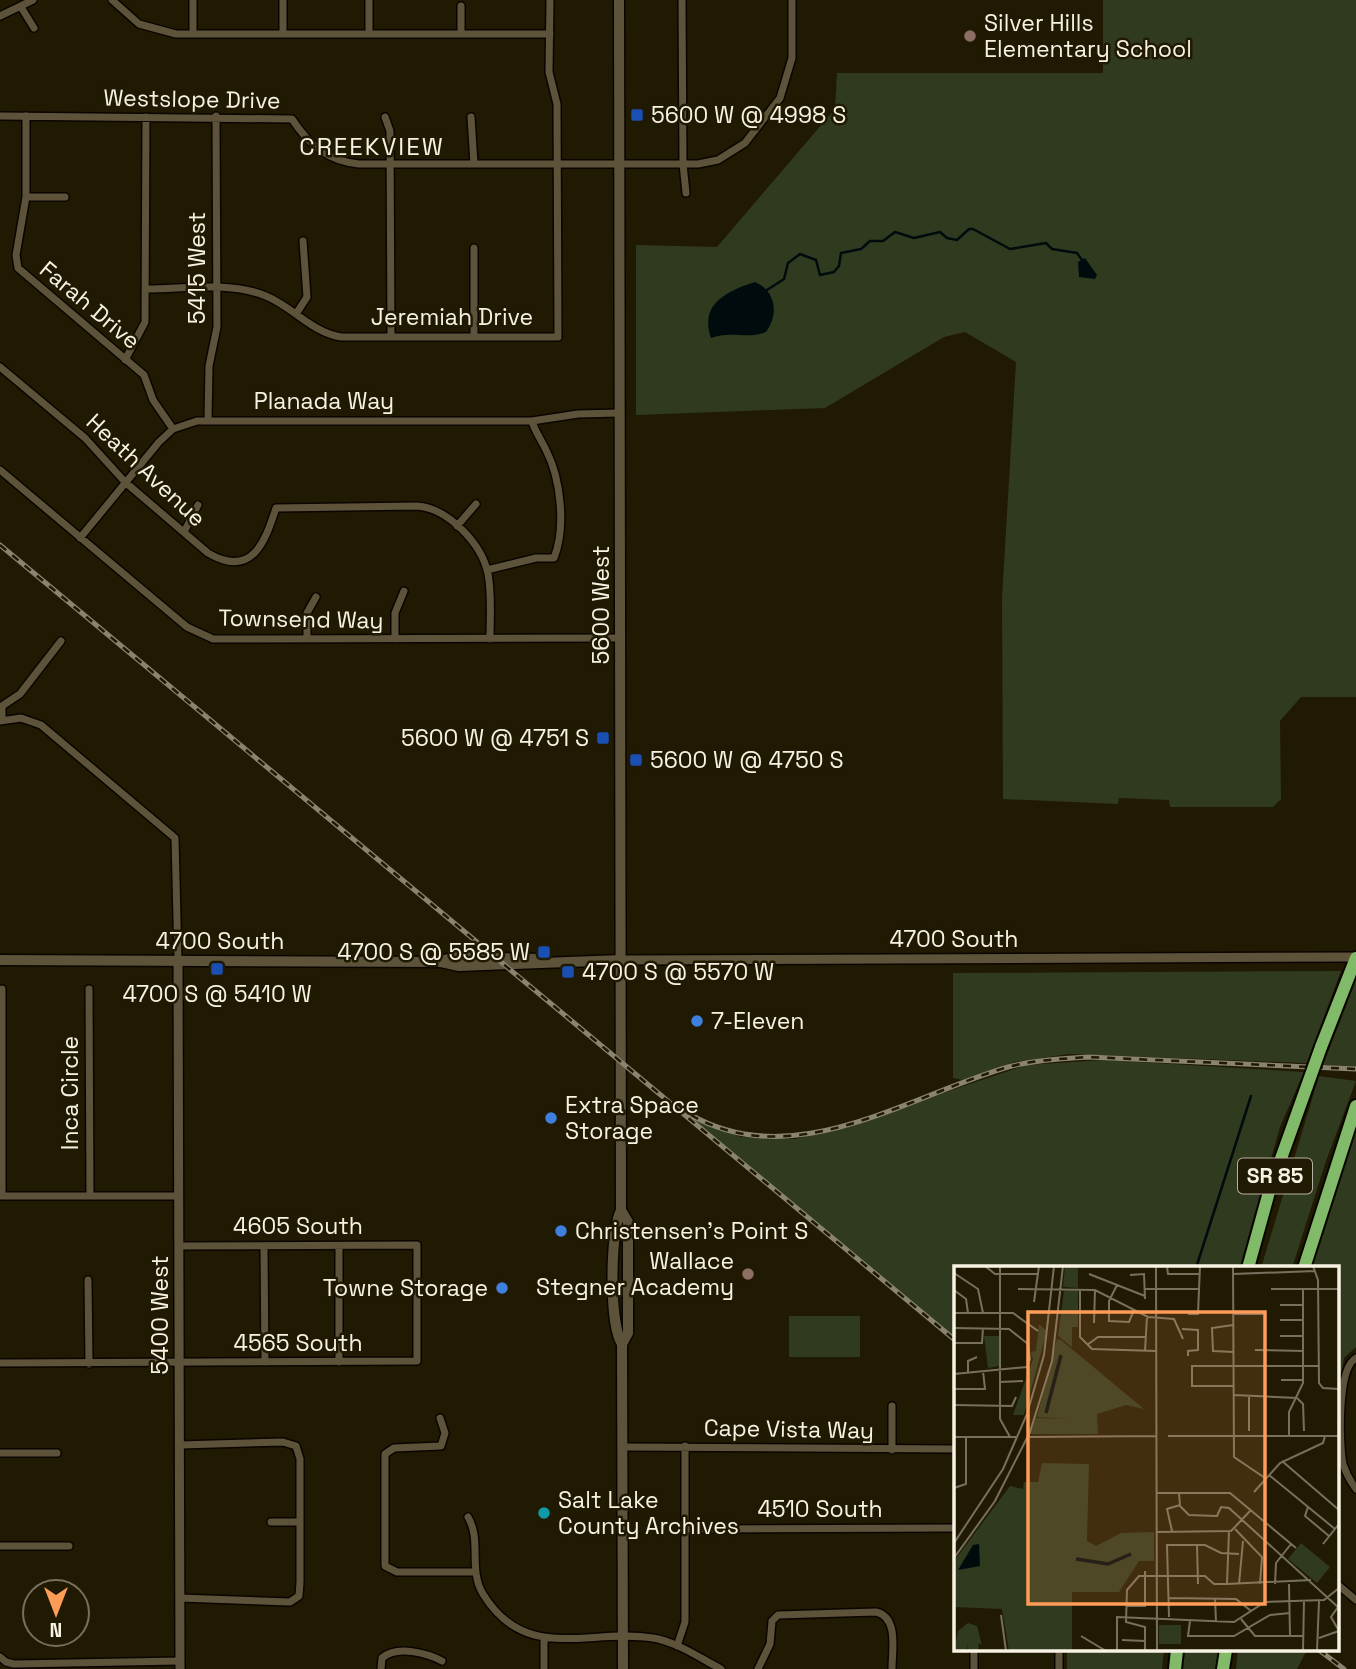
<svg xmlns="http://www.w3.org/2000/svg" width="1356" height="1669" font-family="'Space Grotesk',sans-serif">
	<rect width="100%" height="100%" fill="#211a03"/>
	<path fill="#303a1e" d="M1103,0H1356V697H1301L1280,721L1281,799L1273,807H1170L1169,800L1119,798L1118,804L1003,799L1002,598L1016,362L965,332L944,337L825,408L636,415V245L717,247L835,109L837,73H1103Z
		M1341,971L1307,1063L1069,1054L1014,1062L962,1080L953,1078V973Z
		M1356,980V1067L1323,1065Z
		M1104,1060L1304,1072L1280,1127L1240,1268H955V1338L692,1119L741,1137L795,1139L840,1128L1026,1065Z
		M1319,1076L1356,1081L1326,1161L1292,1268H1261Z
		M1356,1130V1347L1344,1358L1337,1402V1268H1312Z
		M789,1316H860V1357H789Z
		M1067,1650H1164L1162,1669H1067Z
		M1185,1650H1219L1216,1669H1183Z
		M1238,1650H1307L1297,1669H1236Z"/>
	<path fill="#000b0e" d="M1085,258L1097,275L1095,279L1079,277L1078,262Z
		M755,282C776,291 779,314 766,332C747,340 731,330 711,338C699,304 727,291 755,282Z"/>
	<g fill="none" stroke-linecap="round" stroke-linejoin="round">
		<path stroke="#000b0e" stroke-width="2.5" d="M767,290L784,279L788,263L800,254L816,260L820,275L834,272L839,266L841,253L861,249L870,241H883L895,232L914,238L940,232L947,238L957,240L969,229H973L1010,249L1046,243L1052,249L1077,253L1082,260
			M1196,1268L1251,1096"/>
		<g stroke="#0b0500" stroke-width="10">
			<path id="minor" d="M112,0L139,24L176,34H550
				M193,0V34
				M283,0V34
				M682,0L683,164L686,193
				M461,6V34
				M21,7L34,28
				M0,16L33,0
				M369,34V0
				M0,116L292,119C309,145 328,161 359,164H698L718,160L745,143L780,98L792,58V0
				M26,116V197L16,255L18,268L144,375L153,400L173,429
				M385,117L390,131L391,337
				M471,117L474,164
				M26,197H65
				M147,289C184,289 230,281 266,296C293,307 311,332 341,337H558L557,104L549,72L550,0
				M296,314L307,297L303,241
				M474,337V248
				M125,360L145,322L146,117
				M0,367L85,438L125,482L208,553C252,579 265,542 276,508L417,506C448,508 482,544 488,574C492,595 490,617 490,639
				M208,419L209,366L217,327L216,116
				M0,470L187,627L213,639L620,638
				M457,526L476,504
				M184,532L198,505
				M80,538L159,442L173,429L197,421H532L578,414L619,413
				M487,570L536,558H554C566,528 561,479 546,450C541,439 535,432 532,421
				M307,639V613L316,597
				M395,639V613L404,591
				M2,720V706L20,694L61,641
				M0,721L21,718L41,725L175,838L178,960
				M2,989V1196
				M89,989L90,1196
				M0,1196H179
				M264,1246L265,1362
				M339,1246V1362
				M88,1280L89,1364
				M1356,1358C1337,1368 1339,1444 1343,1464C1346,1473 1350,1481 1356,1489
				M0,1363L417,1361V1245L179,1246
				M440,1418L445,1433L441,1446L394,1448L385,1454V1566L397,1572H475
				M180,1445L283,1442L296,1446L300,1459V1582L299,1596L290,1602L180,1598
				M622,1447L955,1449
				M892,1450V1406
				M0,1453H57
				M468,1517C482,1541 468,1569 483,1594C526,1664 588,1628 653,1638C677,1642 700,1658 721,1669
				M271,1522H300
				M685,1529L955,1528
				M0,1546H69
				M1337,1584L1356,1600
				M544,1638V1669
				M677,1646L685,1622V1446
				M974,1650V1669
				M1059,1650V1669
				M0,1657L6,1662L14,1664L180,1661
				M381,1669L382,1658C397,1645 427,1653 442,1661
				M758,1669L770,1644L772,1621L778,1615L876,1612C899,1617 892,1651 892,1669"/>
		</g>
		<g stroke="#0b0500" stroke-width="12">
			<path id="tertiary" d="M178,960L180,1669
				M621,960L1356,957"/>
		</g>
		<g stroke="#0b0500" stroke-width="13">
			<path id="secondary" d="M619,0L621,1210C610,1231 609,1324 622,1344
				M0,960L441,962L459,966L621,960
				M442,961L454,957L541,959
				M621,1210L628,1222V1333L622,1344L623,1669"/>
		</g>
		<g stroke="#0b0500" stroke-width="16">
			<path id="trunk" d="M1321,1047L1356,958
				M1248,1268L1269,1192L1307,1086
				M1304,1268L1356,1106
				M1175,1669L1177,1650
				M1223,1669L1226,1650"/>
		</g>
		<use href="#minor" stroke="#5c533a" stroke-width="7"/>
		<use href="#tertiary" stroke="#5c533a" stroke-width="9"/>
		<use href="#secondary" stroke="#5c533a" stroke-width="10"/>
		<use href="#trunk" stroke="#81ba69" stroke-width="12"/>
		<g stroke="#898370" stroke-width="5">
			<path id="rail" d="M0,545L955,1340
				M691,1115C794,1174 908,1096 1008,1067C1034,1060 1061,1059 1088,1057L1356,1069
				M1319,1650L1344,1669"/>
		</g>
		<use href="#rail" stroke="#211a03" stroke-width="2.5" stroke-dasharray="8" stroke-linecap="butt"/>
		<g stroke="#0b0500" stroke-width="16" stroke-linecap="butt">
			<path id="trunk-bridge" d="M1307,1086L1321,1047"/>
		</g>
		<use href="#trunk-bridge" stroke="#81ba69" stroke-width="12"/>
	</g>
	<g fill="#8d6e63" stroke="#211a03" stroke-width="2.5">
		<circle cx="970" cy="36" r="7"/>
		<circle cx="748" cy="1274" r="7"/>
	</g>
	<g fill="#1a4fb4" stroke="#211a03" stroke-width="2.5">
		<rect x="630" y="108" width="14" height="14" rx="3.5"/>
		<rect x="596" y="731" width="14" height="14" rx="3.5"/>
		<rect x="629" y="753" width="14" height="14" rx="3.5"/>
		<rect x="537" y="945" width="14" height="14" rx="3.5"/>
		<rect x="210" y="962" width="14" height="14" rx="3.5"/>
		<rect x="561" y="965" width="14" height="14" rx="3.5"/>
	</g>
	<g fill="#3f7fe0" stroke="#211a03" stroke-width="2.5">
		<circle cx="697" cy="1021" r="7"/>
		<circle cx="551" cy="1118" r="7"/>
		<circle cx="561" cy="1231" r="7"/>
		<circle cx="502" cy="1288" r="7"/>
	</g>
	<circle fill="#0f9aa8" stroke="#211a03" stroke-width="2.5" cx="544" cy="1513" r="7"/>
	<g text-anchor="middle" stroke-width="5" stroke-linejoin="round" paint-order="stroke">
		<rect fill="#211a03" stroke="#b7b1a0" stroke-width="2" x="1238" y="1158.5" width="74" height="35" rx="5"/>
		<g font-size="21" font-weight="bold" fill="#f7f2e3">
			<text x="1275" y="1183">SR 85</text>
		</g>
		<g font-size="23" fill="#f7f2e3" stroke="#211a03" text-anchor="start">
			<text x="984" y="31">Silver Hills<tspan x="984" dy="26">Elementary School</tspan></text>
			<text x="651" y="123">5600 W @ 4998 S</text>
			<text x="589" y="746" text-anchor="end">5600 W @ 4751 S</text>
			<text x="650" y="768">5600 W @ 4750 S</text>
			<text x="530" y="960" text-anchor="end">4700 S @ 5585 W</text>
			<text x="582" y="980">4700 S @ 5570 W</text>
			<text x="217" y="1002" text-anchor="middle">4700 S @ 5410 W</text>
			<text x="711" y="1029">7-Eleven</text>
			<text x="565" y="1113">Extra Space<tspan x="565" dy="26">Storage</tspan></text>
			<text x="575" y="1239">Christensen's Point S</text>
			<text x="734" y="1269" text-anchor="end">Wallace<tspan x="734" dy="26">Stegner Academy</tspan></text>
			<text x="488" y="1296" text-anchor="end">Towne Storage</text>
			<text x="558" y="1508">Salt Lake<tspan x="558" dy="26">County Archives</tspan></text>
		</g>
		<g font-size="23" fill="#f7f2e3" stroke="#211a03">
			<text transform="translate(192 99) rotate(1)" y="8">Westslope Drive</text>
			<text transform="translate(197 268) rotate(-90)" y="8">5415 West</text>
			<text transform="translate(90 305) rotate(40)" y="8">Farah Drive</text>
			<text x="452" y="325">Jeremiah Drive</text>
			<text x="324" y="409">Planada Way</text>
			<text transform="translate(146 470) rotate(43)" y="8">Heath Avenue</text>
			<text transform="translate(601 605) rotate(-90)" y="8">5600 West</text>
			<text transform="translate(301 619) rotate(1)" y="8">Townsend Way</text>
			<text x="954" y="947">4700 South</text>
			<text x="220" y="949">4700 South</text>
			<text transform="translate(70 1093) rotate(-90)" y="8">Inca Circle</text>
			<text x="298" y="1234">4605 South</text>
			<text transform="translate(160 1315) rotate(-90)" y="8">5400 West</text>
			<text x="298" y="1351">4565 South</text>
			<text transform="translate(789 1429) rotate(1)" y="8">Cape Vista Way</text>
			<text x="820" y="1517">4510 South</text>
		</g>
		<g font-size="24" letter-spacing="2" fill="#f7f2e3" stroke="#211a03">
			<text x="372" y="155">CREEKVIEW</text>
		</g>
	</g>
	<g transform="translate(954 1266)">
		<rect width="385" height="385" fill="#211a03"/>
		<path d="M111,0H124V22L109,21ZM110,25H124V61H118V81L104,70ZM85,58L93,65L70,149H59L79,93L77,86L82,85ZM30,70H45V100L34,102ZM103,73L107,74L190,143L172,139L143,148L144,168H76L82,152L115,153L83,151ZM88,197L135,198L133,275L142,280L167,267L200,266V295H185L165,326H118V385H55L48,343L0,341V295L56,220L69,223L70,216H84ZM347,277L376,301L363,317L334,293ZM14,357L23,360L28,379L25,377L24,385H14V378L13,385H0L4,365ZM205,359H227V378H205Z" fill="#303a1e"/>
		<path d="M25,278L26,300L4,304L19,279Z" fill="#000b0e"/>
		<path fill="none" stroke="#000b0e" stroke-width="3.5" d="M92,147L107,89M122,293L154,298L177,288"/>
		<path fill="none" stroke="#77705d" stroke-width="2" d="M31,0L41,8H85M46,0V153L56,171M202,0L203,385M213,0L214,8H246M279,0L280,191L311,212M359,0L364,14L365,117L369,122L385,123M0,7L24,23L29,47M135,8L191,30M279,8L361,5M176,9L190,8L191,33M163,19L155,35V55L175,56L180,44M64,23L141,24L194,51L220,53L229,73M126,23V71L138,83L202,85M191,23H245M317,23H385M0,24L12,33L14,47M80,36L85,0M326,39H349M0,47H59L84,65M234,48H244L246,0M279,48H311V84M326,54H349M140,57L141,24M279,59L258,62L259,85L280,86M0,62L55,63L74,78L76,93L73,101L0,108M228,63L244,64V84L234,85V90M326,70H349M0,77H28L29,62M133,79L144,71H191M301,84L349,85M191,85L193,50M14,108V95L23,91M327,114H350M46,116L69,115M279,120H238V100H364M0,123H31L29,105M280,129L343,132M295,129V165M311,129V165M343,132L349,138L350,165M0,139L58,140L62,131M214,170H385M335,170V146L349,117V23M0,171H62M74,171L202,170M328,195L385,244M315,209L381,263M0,222L12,218V171M300,226L326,197L369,177L371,170M202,227H276L342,282M225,227L226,240L235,249L263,250L267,241L275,242L385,342M354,241L351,250L375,270M281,263L308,291L306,318M218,265L213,243L226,239M203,266L277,265L297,244M0,277L49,203L73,148L90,89L100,0M369,278L385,258M243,279L244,318M0,292L41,235L76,166L98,95L109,0M273,318L275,265M285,318L289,275M321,318L322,297L337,278M335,318L336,370M215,332L282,333L297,345M261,332L262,356M172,340H191V305M47,349L52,385M215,351L213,279H251L267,287L285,288M287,353L301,370H350M236,355L234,370H280L316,349L336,347M127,370L152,385M365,372L385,365L377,351L384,341M168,374L191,375M163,385V351L280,356L311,336L370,334L385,322M191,385V361L172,356L173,324L185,310H251L260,318H273L357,314M349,385L350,334M363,385L365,335"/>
		<path fill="#fe9c58" fill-opacity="0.15" stroke="#fe9c58" stroke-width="3.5" d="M74,46H311V338H74Z"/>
		<rect width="385" height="385" fill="none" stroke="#f7f2e3" stroke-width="3.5"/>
	</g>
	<g transform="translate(56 1613) rotate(180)"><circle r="33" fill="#211a03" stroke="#77705d" stroke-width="2"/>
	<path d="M0-5L12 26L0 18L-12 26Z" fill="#fe9c58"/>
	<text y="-10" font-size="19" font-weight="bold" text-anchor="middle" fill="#f7f2e3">N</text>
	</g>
</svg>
